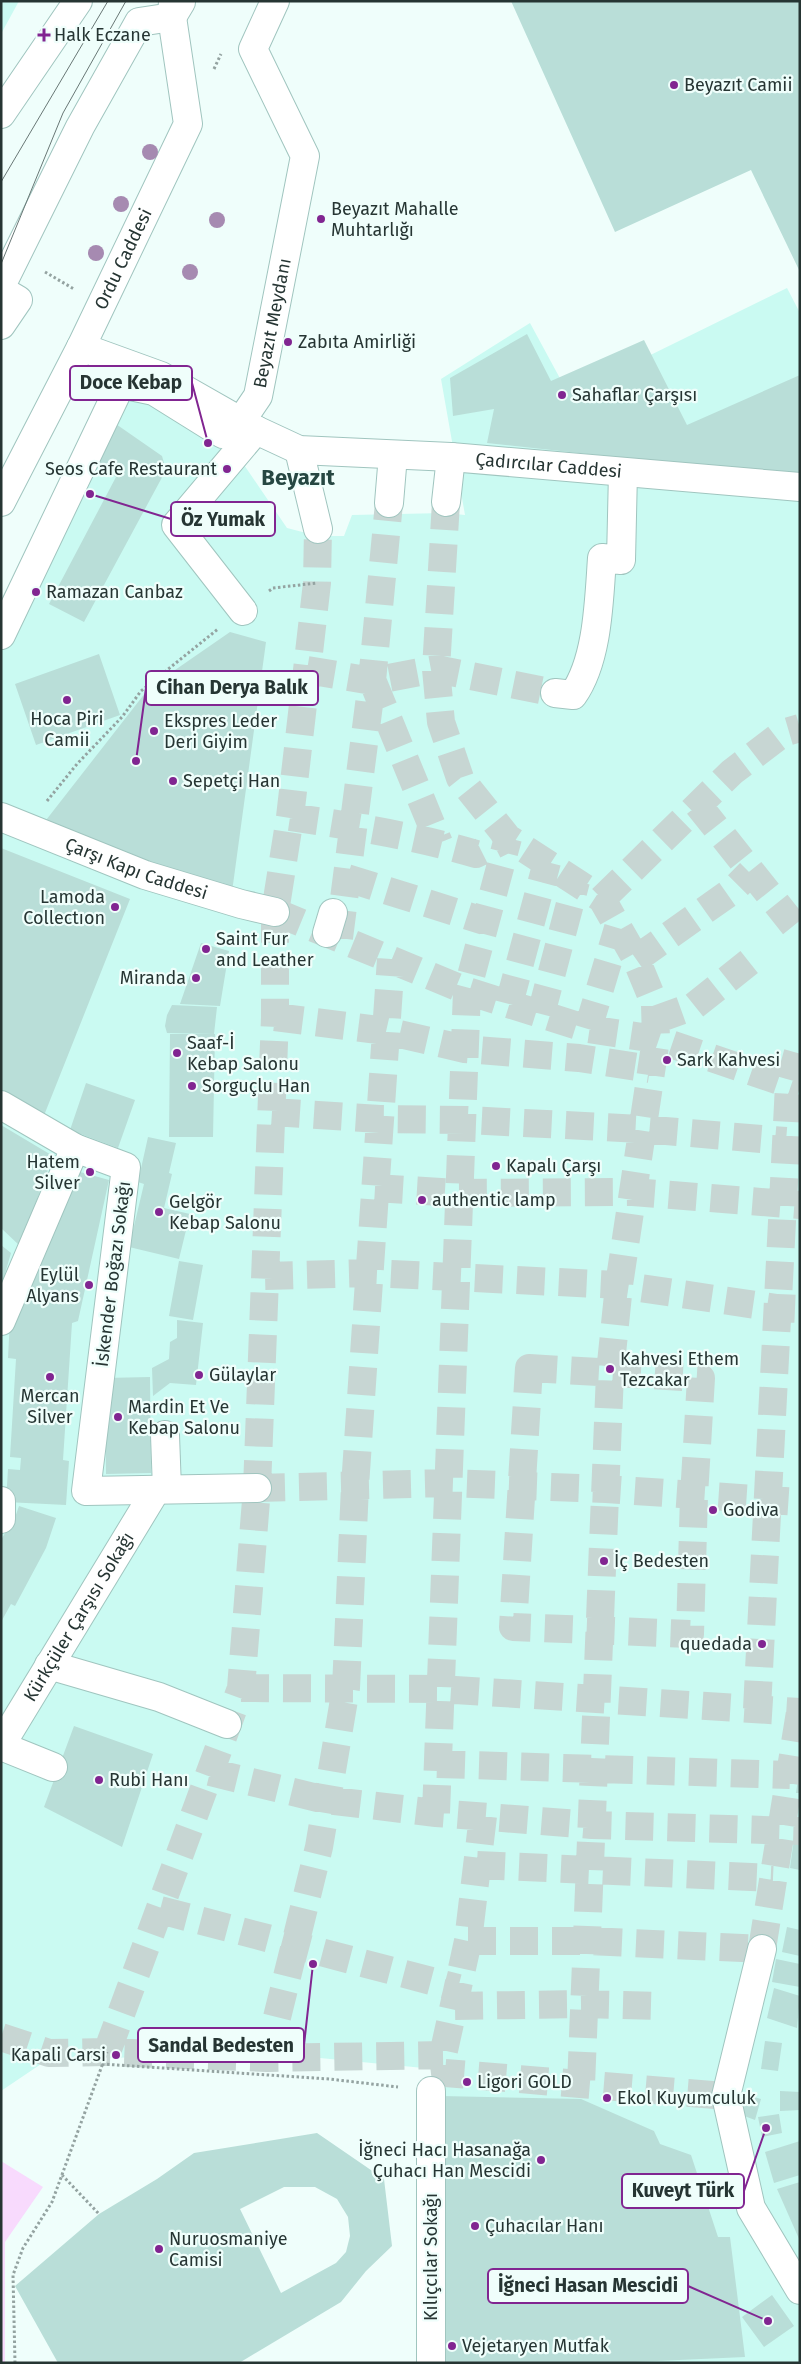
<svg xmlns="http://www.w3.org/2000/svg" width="801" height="2364" font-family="'Fira Sans',sans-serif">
	<rect width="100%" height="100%" fill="#effefb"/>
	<path fill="#cafaf2" d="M1,1H19L1,34Z
		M787,288L800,313V2363H429L434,2069L268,2053L47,2060L1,2091V635L121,384L223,434L287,528L318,536H344L352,515L445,513L465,515L441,379L530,323L569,395Z"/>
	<path fill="#f8dafd" d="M1,2161L43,2187L5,2242V2363H1Z"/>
	<path fill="#b9ded8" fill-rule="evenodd" d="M511,1H800V272L751,170L615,232Z
		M527,334L551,381L644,340L687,425L800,375V474L670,463L487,443L494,409L453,416L450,378Z
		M113,422L162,456L166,470L84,622L49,604L116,477L92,462Z
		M230,632L266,642L232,892L43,824L149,688Z
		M99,654L120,715L36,745L15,684Z
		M1,848L130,899L43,1118L1,1094Z
		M201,943L229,951L220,1006L180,1004Z
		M172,1005L217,1007L214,1034L167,1033L165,1026L167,1015Z
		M170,1034H215L213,1137H169Z
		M86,1083L135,1100L118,1148L70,1130Z
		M1,1125L53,1156L20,1246L1,1228Z
		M148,1137L176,1143L169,1173L172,1174L164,1208L190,1214L179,1259L129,1247L144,1184L138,1182Z
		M73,1170L109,1180L78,1321L72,1323L63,1460L69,1461L66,1505L6,1502L8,1469L20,1470L21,1458L10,1457L16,1359L8,1358L10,1319L17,1320Z
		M1,1245L11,1253L2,1284H1Z
		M179,1261L203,1265L193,1320L169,1316Z
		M177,1320L203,1323L196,1385L170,1383L153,1396L152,1368L169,1359L170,1342L177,1338Z
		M150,1377L151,1473L106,1474L105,1378Z
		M19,1506L56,1518L46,1548L15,1606L11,1604L1,1622V1540L8,1528L11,1529Z
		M74,1726L153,1754L122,1847L44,1807Z
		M799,1772H800V1793H796Z
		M794,1839L800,1840V1870L790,1868Z
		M787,1927L800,1930V1956L782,1952Z
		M776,1959L800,1964V1987L772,1982Z
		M774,1988L800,1996L797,2028L767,2018Z
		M765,2041L782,2043L778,2071L761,2069Z
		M780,2091L800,2092V2110L780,2111Z
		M743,2094L761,2099L755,2120L739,2114Z
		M441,2096L581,2099L654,2131L660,2144L691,2155L718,2237H730L745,2357L613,2363H440Z
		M779,2114L782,2133L762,2137L758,2117Z
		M317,2133L384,2179L392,2246L366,2271L341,2302L239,2363H58L15,2286L99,2214L157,2179L194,2153ZM284,2187H315L337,2199L348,2217L350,2236L346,2252L336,2263L281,2293L240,2209Z
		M800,2141V2175L774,2183L765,2152Z
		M800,2182V2241L777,2189Z
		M772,2295L794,2326L764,2347L742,2317Z"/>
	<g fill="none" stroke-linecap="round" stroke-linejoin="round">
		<path stroke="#c7d6d3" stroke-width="28" stroke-dasharray="28 14" stroke-linecap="butt" d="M446,502L436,669L441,722L460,778L508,838L602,899L636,959L655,1005L656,1039L619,1285L610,1373L581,2085
			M307,670L372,681L436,669L555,693
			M373,682L439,843
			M698,805L800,933
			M290,817C353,826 415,836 476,854L508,838
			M347,878L484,921
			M602,899L732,772L783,733L800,728
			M275,912L467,991L588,1029L656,1039L800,1088
			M339,938L372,681L389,503
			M636,959L732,891L750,873
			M509,1004L547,862
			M541,1014L576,881
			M275,1017L386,1031L465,1049L579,1058L650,1069
			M655,1020L694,1006L758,955
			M588,1029L618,928
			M272,1112L380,1119L467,1120L642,1129L786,1141
			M375,1188L459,1193L633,1192L800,1205
			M265,1276L370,1273L619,1285L777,1308L800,1309
			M529,1368L701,1378L694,1496L690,1634L513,1627Z
			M257,1488L447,1483L606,1489L800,1502
			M241,1688L439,1689L800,1712
			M757,1709L789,1085L800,1045
			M437,1764L790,1775
			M210,1772L326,1800L436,1813L592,1825L800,1831
			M436,1813L467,991L508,838
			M483,1816L468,1941L443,2055L445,2073L726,2096
			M477,1865L773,1878
			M160,1910L458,1988
			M468,1941H587L762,1949L800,1712
			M455,2006L585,2004L659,2006
			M1,2037L49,2053L107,2052L267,2058L443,2055
			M107,2052L241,1688L257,1488L275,1017V912L290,817L307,670L317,583L318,529
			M267,2058L319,1847L346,1688L355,1486L391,959"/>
		<g stroke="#a0c5bf" stroke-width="30">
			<g id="minor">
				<path d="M1,114L78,1"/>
				<path d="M1,286L80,127L139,22L172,17L181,2"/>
				<path d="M1,290L18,300L1,325"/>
				<path id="s1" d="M81,347L161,376L256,430L299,450L451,457L800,487"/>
				<path d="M299,450L318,529"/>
				<path id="s2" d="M1,502L81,347L188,124L172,17L173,1"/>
				<path d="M446,502L451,457"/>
				<path d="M389,503L393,455"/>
				<path d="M243,611L176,525L256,430"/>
				<path id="s3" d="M1,635L121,384L154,391L223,434L241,421L258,396L305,156L253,49L275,1"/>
				<path d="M555,693L573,695C598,660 599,600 602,558L621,560L623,472"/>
				<path id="s4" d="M1,817L145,875L241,904L275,912"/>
				<path d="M327,933L333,913"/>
				<path d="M1,1105L75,1148L126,1167L86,1491L257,1488"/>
				<path d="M1,1321L75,1148"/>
				<path d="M165,1435L167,1489"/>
				<path d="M1,1501V1519"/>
				<path d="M49,1665L159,1697L227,1724"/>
				<path id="s5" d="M1,1745L156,1490"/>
				<path d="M1,1746L53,1767"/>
				<path d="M762,1949L726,2096L751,2208L800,2290"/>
				<path d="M431,2091V2363"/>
			</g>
		</g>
		<path stroke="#94a3a1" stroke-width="3" stroke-dasharray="2.5 2.5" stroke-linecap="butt" d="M214,69L221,54
			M45,272L74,289
			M269,591L273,588L317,583
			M47,801L77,764L122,717L141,691L218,629
			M102,2064L329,2079L398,2087
			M62,2175L99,2214
			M15,2363L13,2275L23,2248L52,2202L107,2052"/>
		<use href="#minor" stroke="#fff" stroke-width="28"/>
		<path stroke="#687775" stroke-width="1" d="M1,182L108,1
			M1,264L63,113L126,1"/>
	</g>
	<g fill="#a68ab1">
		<circle cx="150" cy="152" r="8"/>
		<circle cx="121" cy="204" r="8"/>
		<circle cx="217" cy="220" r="8"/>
		<circle cx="96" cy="253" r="8"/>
		<circle cx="190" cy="272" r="8"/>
	</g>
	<g fill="#812591" stroke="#effefb" stroke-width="2">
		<path d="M41.5 27.5h5v5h5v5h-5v5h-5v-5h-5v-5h5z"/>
		<circle cx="674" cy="85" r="5"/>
		<circle cx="321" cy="219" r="5"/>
		<circle cx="288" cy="342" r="5"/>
		<circle cx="562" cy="395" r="5"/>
		<circle cx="227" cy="469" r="5"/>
		<circle cx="36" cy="592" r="5"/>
		<circle cx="67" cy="700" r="5"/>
		<circle cx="154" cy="731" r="5"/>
		<circle cx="173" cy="781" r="5"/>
		<circle cx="115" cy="907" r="5"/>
		<circle cx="206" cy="949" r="5"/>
		<circle cx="196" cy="978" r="5"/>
		<circle cx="177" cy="1053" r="5"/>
		<circle cx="667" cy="1060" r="5"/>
		<circle cx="192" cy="1086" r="5"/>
		<circle cx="496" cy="1166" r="5"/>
		<circle cx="90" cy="1172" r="5"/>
		<circle cx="422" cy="1200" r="5"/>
		<circle cx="159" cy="1212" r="5"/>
		<circle cx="89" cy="1285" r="5"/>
		<circle cx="610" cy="1369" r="5"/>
		<circle cx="199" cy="1375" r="5"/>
		<circle cx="50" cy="1377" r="5"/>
		<circle cx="118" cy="1417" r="5"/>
		<circle cx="713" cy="1510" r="5"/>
		<circle cx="604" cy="1561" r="5"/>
		<circle cx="762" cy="1644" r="5"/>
		<circle cx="99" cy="1780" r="5"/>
		<circle cx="116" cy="2055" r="5"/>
		<circle cx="467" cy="2082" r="5"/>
		<circle cx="607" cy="2098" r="5"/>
		<circle cx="541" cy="2160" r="5"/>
		<circle cx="475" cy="2226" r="5"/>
		<circle cx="159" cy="2249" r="5"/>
		<circle cx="452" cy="2346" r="5"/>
	</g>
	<g text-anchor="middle" stroke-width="4.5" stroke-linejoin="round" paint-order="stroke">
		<g font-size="18" fill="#263533" stroke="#effefb" text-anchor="start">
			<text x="54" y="41">Halk Eczane</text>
			<text x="684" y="91">Beyazıt Camii</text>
			<text x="331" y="215">Beyazıt Mahalle<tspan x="331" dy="21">Muhtarlığı</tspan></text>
			<text x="298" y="348">Zabıta Amirliği</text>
			<text x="572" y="401">Sahaflar Çarşısı</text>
			<text x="217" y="475" text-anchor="end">Seos Cafe Restaurant</text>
			<text x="46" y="598">Ramazan Canbaz</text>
			<text x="67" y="725" text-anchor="middle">Hoca Piri<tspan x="67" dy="21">Camii</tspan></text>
			<text x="164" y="727">Ekspres Leder<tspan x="164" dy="21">Deri Giyim</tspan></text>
			<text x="183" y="787">Sepetçi Han</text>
			<text x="105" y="903" text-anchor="end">Lamoda<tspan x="105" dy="21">Collectıon</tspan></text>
			<text x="216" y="945">Saint Fur<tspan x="216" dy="21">and Leather</tspan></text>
			<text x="186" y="984" text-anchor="end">Miranda</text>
			<text x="187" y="1049">Saaf-İ<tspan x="187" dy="21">Kebap Salonu</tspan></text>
			<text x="677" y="1066">Sark Kahvesi</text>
			<text x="202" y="1092">Sorguçlu Han</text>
			<text x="80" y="1168" text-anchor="end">Hatem<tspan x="80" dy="21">Silver</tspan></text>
			<text x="506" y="1172">Kapalı Çarşı</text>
			<text x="432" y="1206">authentic lamp</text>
			<text x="169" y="1208">Gelgör<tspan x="169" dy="21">Kebap Salonu</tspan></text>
			<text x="79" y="1281" text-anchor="end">Eylül<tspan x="79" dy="21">Alyans</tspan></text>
			<text x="620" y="1365">Kahvesi Ethem<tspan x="620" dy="21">Tezcakar</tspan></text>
			<text x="209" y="1381">Gülaylar</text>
			<text x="50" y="1402" text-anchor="middle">Mercan<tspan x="50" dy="21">Silver</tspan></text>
			<text x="128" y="1413">Mardin Et Ve<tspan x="128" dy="21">Kebap Salonu</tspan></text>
			<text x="723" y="1516">Godiva</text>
			<text x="614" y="1567">İç Bedesten</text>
			<text x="752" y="1650" text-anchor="end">quedada</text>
			<text x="109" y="1786">Rubi Hanı</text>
			<text x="106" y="2061" text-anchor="end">Kapali Carsi</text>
			<text x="477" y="2088">Ligori GOLD</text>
			<text x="617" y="2104">Ekol Kuyumculuk</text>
			<text x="531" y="2156" text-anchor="end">İğneci Hacı Hasanağa<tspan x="531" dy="21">Çuhacı Han Mescidi</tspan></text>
			<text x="485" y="2232">Çuhacılar Hanı</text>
			<text x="169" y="2245">Nuruosmaniye<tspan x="169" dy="21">Camisi</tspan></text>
			<text x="462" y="2352">Vejetaryen Mutfak</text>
		</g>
		<g font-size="18" fill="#263533" stroke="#effefb">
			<text dy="6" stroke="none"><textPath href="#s2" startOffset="272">Ordu Caddesi</textPath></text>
			<text dy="6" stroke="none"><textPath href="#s3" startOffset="520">Beyazıt Meydanı</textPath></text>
			<text dy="6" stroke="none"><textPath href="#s1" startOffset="492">Çadırcılar Caddesi</textPath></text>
			<text dy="6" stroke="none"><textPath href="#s4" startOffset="145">Çarşı Kapı Caddesi</textPath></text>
			<text transform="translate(113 1274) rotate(-83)" y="6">İskender Boğazı Sokağı</text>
			<text dy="6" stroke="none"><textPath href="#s5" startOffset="150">Kürkçüler Çarşısı Sokağı</textPath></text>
			<text transform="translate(431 2257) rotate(-90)" y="6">Kılıçcılar Sokağı</text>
		</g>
		<g font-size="22" font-weight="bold" fill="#264742" stroke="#effefb">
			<text x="298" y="485">Beyazıt</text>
		</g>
	</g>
	<path fill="none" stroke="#812591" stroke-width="2" d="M208 443L192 383M90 494L171 519M136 761L146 688M313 1964L304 2045M766 2128L744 2191M768 2321L688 2286"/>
	<g fill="#812591" stroke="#effefb" stroke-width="2">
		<circle cx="208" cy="443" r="5"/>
		<circle cx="90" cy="494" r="5"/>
		<circle cx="136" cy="761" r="5"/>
		<circle cx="313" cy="1964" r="5"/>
		<circle cx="766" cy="2128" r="5"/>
		<circle cx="768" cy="2321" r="5"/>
	</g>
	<g fill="#effefb" stroke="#812591" stroke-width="2">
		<rect x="70" y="366" width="122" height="34" rx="5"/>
		<rect x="171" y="502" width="104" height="34" rx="5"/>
		<rect x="146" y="671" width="172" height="34" rx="5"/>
		<rect x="138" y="2028" width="166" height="34" rx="5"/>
		<rect x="622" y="2174" width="122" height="34" rx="5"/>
		<rect x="488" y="2269" width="200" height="34" rx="5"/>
	</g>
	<g font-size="19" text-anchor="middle" font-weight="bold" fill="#263533">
		<text x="131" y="389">Doce Kebap</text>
		<text x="223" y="526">Öz Yumak</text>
		<text x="232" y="694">Cihan Derya Balık</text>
		<text x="221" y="2052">Sandal Bedesten</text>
		<text x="683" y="2197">Kuveyt Türk</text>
		<text x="588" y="2292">İğneci Hasan Mescidi</text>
	</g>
	<rect width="801" height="2364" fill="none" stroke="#263533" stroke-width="5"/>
</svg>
